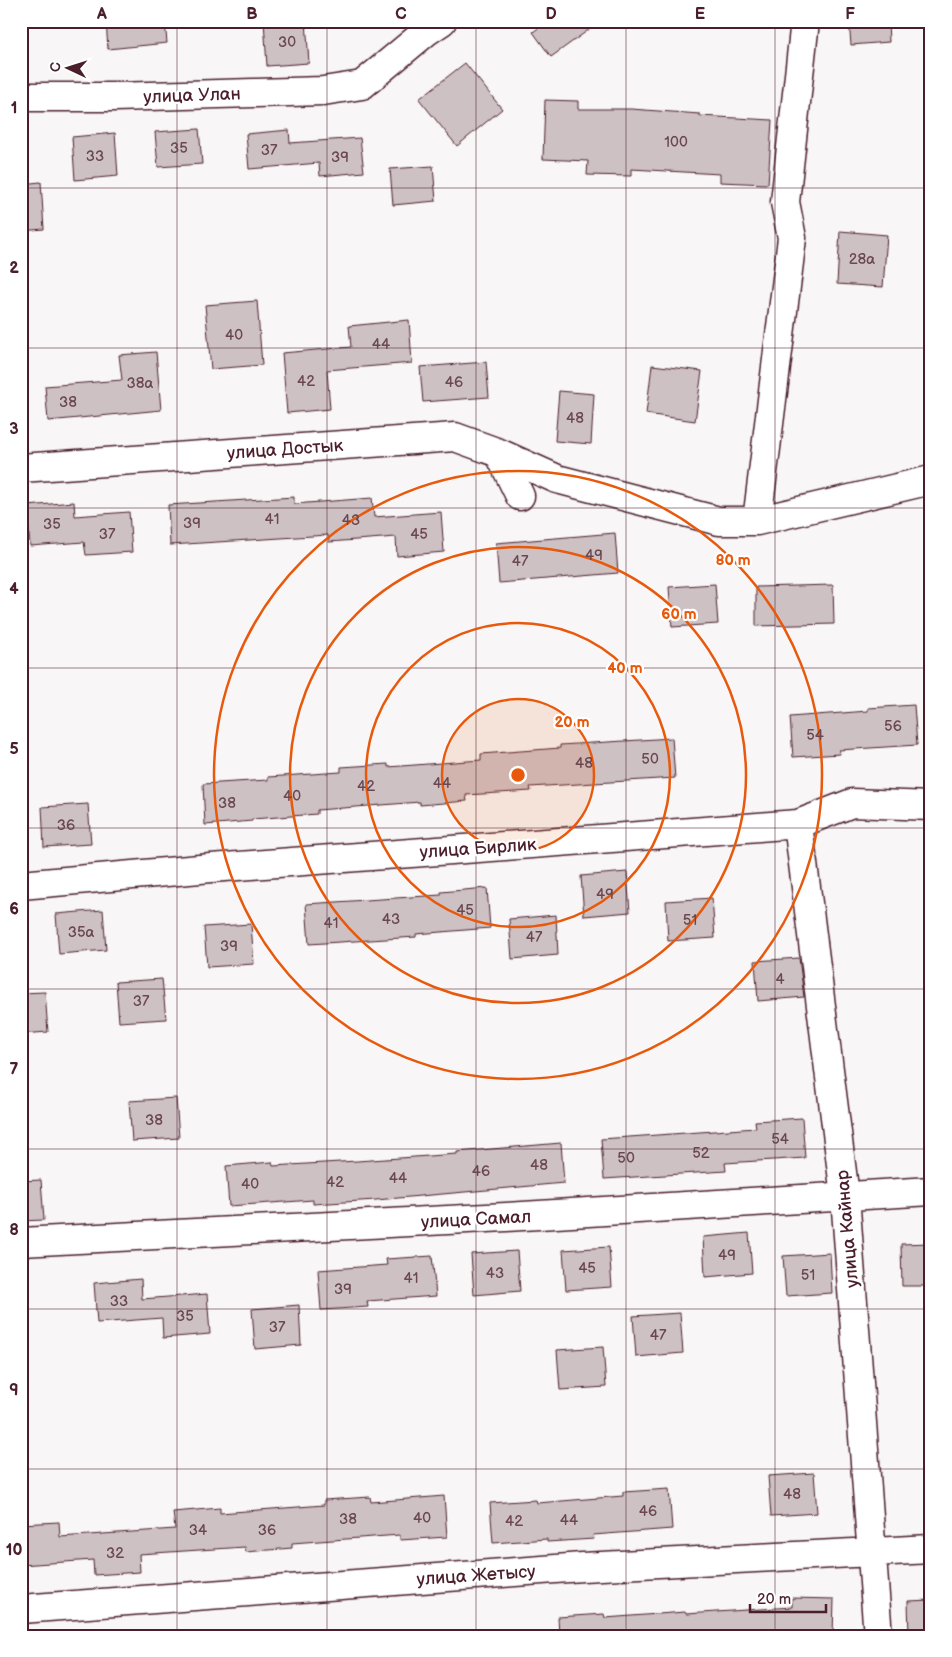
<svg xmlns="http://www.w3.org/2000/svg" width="952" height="1657" font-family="'Balsamiq Sans',sans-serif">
	<rect width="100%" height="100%" fill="#f8f6f7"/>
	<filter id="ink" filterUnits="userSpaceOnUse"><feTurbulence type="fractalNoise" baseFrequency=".02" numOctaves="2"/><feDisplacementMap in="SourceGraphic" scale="10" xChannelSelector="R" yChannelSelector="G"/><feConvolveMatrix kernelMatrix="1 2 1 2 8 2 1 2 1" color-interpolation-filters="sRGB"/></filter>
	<g filter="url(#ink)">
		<path fill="#cdc1c4" stroke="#4a1f2b" d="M106,21H165L167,43L108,49Z
			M264,21H306L309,63L267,66Z
			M548,21H601L551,57L533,32Z
			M849,21H888L889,42L851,45Z
			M465,63L502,109L457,146L419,99Z
			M545,100L578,101V109H631L700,114V116L772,120L768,184L720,182V174L631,169V176L587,175L588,161L543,159Z
			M199,129L202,164L158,167L155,132Z
			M289,130L290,143L360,138L364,172L320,176L319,163L249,169L246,134Z
			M115,133L118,176L75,180L72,137Z
			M433,166L436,201L393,205L390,169Z
			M41,182L44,229L21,231V184Z
			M840,231L887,235L883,287L837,284Z
			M257,301L262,365L211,369L205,305Z
			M409,320L412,363L327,370L330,409L287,413L282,353L351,347L349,326Z
			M156,352L161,410L48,421L45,386L122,380L119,355Z
			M486,362L489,397L423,402L420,367Z
			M652,365L702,371L695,421L646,414Z
			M559,391L594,394L591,444L555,441Z
			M294,497V504L372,498L374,517L441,512L444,552L397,556L396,537L329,542L328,535L170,545L168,505Z
			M74,502L75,516L129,512L132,552L86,555L84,542L30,546L27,506Z
			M615,533L618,573L499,583L496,543Z
			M715,584L718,624L672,627L669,587Z
			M833,585L834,624L756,626V587Z
			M914,705L917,745L839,750L840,754L793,757L790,717L868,711V708Z
			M672,738L675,778L530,787L531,791L466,795L467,801L420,805V802L317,810V814L252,819V821L205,825L203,784L268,780V777L341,772V767L388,764V767L481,760V754L560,748V745Z
			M88,804L91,844L44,847L42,807Z
			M627,872L630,912L584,916L581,876Z
			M487,888L490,928L416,934V937L309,944L306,904L441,895V892Z
			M712,898L715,938L668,941L666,901Z
			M103,910L106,950L59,954L56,914Z
			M556,915L558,955L512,959L509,919Z
			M251,924L254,964L207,967L204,927Z
			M799,958L804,997L758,1001L755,961Z
			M162,979L166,1019L119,1022L116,982Z
			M45,992L48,1032L21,1034V993Z
			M176,1098L179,1138L132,1141L129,1101Z
			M802,1118L805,1158L725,1163L726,1171L604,1179L601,1139L756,1128L755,1121Z
			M561,1143L564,1183L376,1200L313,1204V1200L229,1206L226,1166L272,1162L273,1166L357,1161L457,1154V1152Z
			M41,1180L44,1220L21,1221V1181Z
			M749,1233L752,1273L705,1277L703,1237Z
			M931,1243V1286H902L901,1244Z
			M609,1247L612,1287L566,1290L563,1250Z
			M517,1251L520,1291L474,1295L471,1254Z
			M830,1253L832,1293L786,1296L783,1256Z
			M432,1256L436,1296L367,1301L368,1307L321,1310L318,1270L387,1265L386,1259Z
			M141,1279L142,1299L207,1294L210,1334L163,1338L162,1318L97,1323L94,1283Z
			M299,1305L301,1345L255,1349L252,1309Z
			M680,1313L683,1353L636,1357L633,1316Z
			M603,1347L606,1387L560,1390L557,1350Z
			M814,1473L817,1513L771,1516L768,1476Z
			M669,1489L672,1529L593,1535L594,1539L547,1542V1539L493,1543L490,1503L536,1500L537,1503L623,1496V1492Z
			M444,1496L447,1537L400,1540V1535L292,1543V1548L246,1552L245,1547L139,1554L140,1572L94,1575L93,1560L21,1565V1524L59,1522L60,1537L175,1529L173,1512L220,1508V1513L324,1505V1500L370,1497L371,1502Z
			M792,1598L834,1599L833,1636H559L558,1617L604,1614L605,1618L685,1612L686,1614L792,1607Z
			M931,1600V1636H909L908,1601Z"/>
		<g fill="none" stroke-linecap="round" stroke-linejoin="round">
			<g stroke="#4a1f2b" stroke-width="31">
				<path id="street" d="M21,97H114L323,91L362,85L427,31L442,21
					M499,453L557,479L719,521H757L792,238L785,202L805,21
					M21,468L455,437L499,453L520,496
					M757,521L931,480
					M798,824L845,1196L878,1636
					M21,885L211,868L798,824L852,803L931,806
					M21,1242L506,1217L931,1191
					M21,1609L582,1567L931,1549"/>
			</g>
			<use href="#street" stroke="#fff" stroke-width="28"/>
		</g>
	</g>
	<path fill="none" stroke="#4a1f2b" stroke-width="1" stroke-opacity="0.55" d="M177,21V1636M327,21V1636M476,21V1636M626,21V1636M775,21V1636M21,188H931M21,348H931M21,508H931M21,668H931M21,828H931M21,989H931M21,1149H931M21,1309H931M21,1469H931"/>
	<circle cx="518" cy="775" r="76" fill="#e8590c" fill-opacity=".12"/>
	<g fill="none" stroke="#e8590c" stroke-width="2.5">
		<circle cx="518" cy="775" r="76"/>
		<circle cx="518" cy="775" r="152"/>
		<circle cx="518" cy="775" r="228"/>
		<circle cx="518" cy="775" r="304"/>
	</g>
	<g text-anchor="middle" stroke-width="4.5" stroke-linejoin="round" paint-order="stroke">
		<g font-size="15" fill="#6b4851">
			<text x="287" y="47">30</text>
			<text x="676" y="147">100</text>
			<text x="179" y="153">35</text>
			<text x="269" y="155">37</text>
			<text x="95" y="161">33</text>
			<text x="340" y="162">39</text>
			<text x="862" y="264">28а</text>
			<text x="234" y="340">40</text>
			<text x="381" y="349">44</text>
			<text x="306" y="386">42</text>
			<text x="454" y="387">46</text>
			<text x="140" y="388">38а</text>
			<text x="68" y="407">38</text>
			<text x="575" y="423">48</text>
			<text x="272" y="524">41</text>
			<text x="351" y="525">43</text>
			<text x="192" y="528">39</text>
			<text x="52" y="529">35</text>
			<text x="107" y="539">37</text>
			<text x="419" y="539">45</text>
			<text x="594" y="560">49</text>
			<text x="520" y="566">47</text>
			<text x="893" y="731">56</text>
			<text x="815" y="740">54</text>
			<text x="650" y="764">50</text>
			<text x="584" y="768">48</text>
			<text x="442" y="788">44</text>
			<text x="366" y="791">42</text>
			<text x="292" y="801">40</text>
			<text x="227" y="808">38</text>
			<text x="66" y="830">36</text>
			<text x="605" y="899">49</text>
			<text x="465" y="915">45</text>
			<text x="391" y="924">43</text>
			<text x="690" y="925">51</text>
			<text x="331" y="928">41</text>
			<text x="81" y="937">35а</text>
			<text x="534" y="942">47</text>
			<text x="229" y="951">39</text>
			<text x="780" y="984">4</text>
			<text x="141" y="1006">37</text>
			<text x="154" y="1125">38</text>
			<text x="780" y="1144">54</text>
			<text x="701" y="1158">52</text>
			<text x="626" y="1163">50</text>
			<text x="539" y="1170">48</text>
			<text x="481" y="1176">46</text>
			<text x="398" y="1183">44</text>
			<text x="335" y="1187">42</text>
			<text x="250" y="1189">40</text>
			<text x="727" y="1260">49</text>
			<text x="587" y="1273">45</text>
			<text x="495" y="1278">43</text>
			<text x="808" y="1280">51</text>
			<text x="411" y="1283">41</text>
			<text x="343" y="1294">39</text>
			<text x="119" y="1306">33</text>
			<text x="185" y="1321">35</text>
			<text x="277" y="1332">37</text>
			<text x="658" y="1340">47</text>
			<text x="792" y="1499">48</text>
			<text x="648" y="1516">46</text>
			<text x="422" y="1523">40</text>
			<text x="348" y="1524">38</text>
			<text x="569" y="1525">44</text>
			<text x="514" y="1526">42</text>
			<text x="198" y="1535">34</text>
			<text x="267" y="1535">36</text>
			<text x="115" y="1558">32</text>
		</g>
		<g font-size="18" fill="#4a1f2b" stroke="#fff">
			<text transform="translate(192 95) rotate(-2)" y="6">улица Улан</text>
			<text transform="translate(285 449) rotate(-4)" y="6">улица Достык</text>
			<text transform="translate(478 848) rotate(-4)" y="6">улица Бирлик</text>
			<text transform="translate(476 1219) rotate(-3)" y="6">улица Самал</text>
			<text transform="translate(847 1229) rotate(-95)" y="6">улица Кайнар</text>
			<text transform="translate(476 1575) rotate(-4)" y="6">улица Жетысу</text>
		</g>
	</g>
	<circle cx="518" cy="775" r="8" fill="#e8590c" stroke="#fff" stroke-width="2.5"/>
	<g font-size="15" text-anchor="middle" font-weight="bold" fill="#e8590c" stroke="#fff" stroke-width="4.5" stroke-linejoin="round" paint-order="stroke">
		<text x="733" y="565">80 m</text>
		<text x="679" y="619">60 m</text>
		<text x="625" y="673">40 m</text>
		<text x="572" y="727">20 m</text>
	</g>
	<rect width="952" height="1657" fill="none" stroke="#fff" stroke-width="55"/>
	<g transform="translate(68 68) rotate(274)" stroke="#ffffff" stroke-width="4" paint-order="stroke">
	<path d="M0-4L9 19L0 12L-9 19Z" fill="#4a1f2b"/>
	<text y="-8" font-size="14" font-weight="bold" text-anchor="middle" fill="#4a1f2b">С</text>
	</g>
	<path d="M750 1604v8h76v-8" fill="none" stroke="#4a1f2b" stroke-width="2.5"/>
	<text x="757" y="1604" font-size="15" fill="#4a1f2b" stroke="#ffffff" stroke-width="4" paint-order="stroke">20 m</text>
	<rect x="28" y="28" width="896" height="1602" fill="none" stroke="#4a1f2b" stroke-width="2"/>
	<g font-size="16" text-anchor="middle" font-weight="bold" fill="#4a1f2b">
		<text x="102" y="19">A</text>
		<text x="252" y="19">B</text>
		<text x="401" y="19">C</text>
		<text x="551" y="19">D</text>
		<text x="700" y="19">E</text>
		<text x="850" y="19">F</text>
		<text x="14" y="113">1</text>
		<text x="14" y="273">2</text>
		<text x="14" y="434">3</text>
		<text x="14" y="594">4</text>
		<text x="14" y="754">5</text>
		<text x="14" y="914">6</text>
		<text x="14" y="1074">7</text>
		<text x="14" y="1235">8</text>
		<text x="14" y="1395">9</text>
		<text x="14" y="1555">10</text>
	</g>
</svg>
